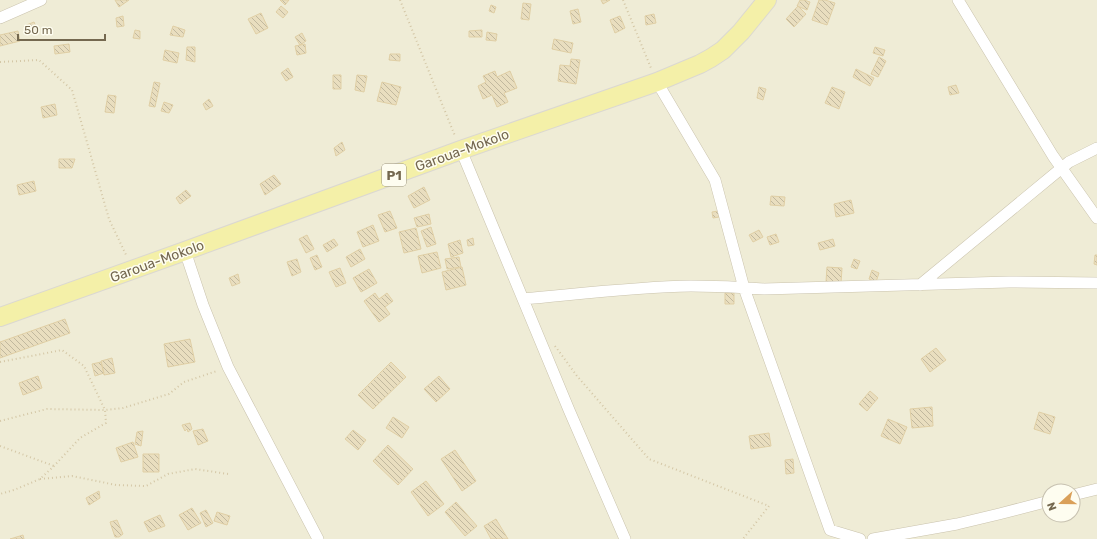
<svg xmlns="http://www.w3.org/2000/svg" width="1097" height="539" font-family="Rubik,sans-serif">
	<defs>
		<pattern id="building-back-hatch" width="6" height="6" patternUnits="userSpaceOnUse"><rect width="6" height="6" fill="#e9debf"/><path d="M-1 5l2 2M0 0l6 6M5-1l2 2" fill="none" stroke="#c1b89e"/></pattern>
	</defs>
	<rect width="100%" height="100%" fill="#fbfaea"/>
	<path fill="#efecd6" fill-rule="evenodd" d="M0,0H1097V539H0ZM1049,491H1073V515H1049Z"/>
	<path fill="url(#building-back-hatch)" stroke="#e0cfa5" d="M115,0H129L119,7Z
		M280,0H289L285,5Z
		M601,0H610L603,4Z
		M800,0H804L810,2L807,10L797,6Z
		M819,0H825L835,3L827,25L812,20Z
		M523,3L531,4L529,20L521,19Z
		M491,5L496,7L494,13L489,11Z
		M281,6L288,12L283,18L276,12Z
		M798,6L806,14L794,27L786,19Z
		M578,9L581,22L573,24L570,11Z
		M261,13L268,28L256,34L248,19Z
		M654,14L656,23L646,25L645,16Z
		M123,16L124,26L117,27L116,18Z
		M620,16L625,28L615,33L610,20Z
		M34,22L37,29L27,33L24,26Z
		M173,26L185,30L183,37L170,35Z
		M135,30L140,31V39L133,38Z
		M482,30V37H469V31Z
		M18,31L20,41L0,46V35Z
		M487,32L497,34L496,41L486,40Z
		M302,33L306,41L300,45L295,37Z
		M554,39L573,43L571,53L552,49Z
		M69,44L70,52L55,54L54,46Z
		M305,44L306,53L297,55L295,46Z
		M187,47H195V62L186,60Z
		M875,47L885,50L883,56L873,53Z
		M165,50L179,53L177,63L163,60Z
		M390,54H400V61L389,60Z
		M879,57L886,61L878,77L871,74Z
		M571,59L580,60L576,84L558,81L560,65L570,66Z
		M288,68L293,77L286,81L281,73Z
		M856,69L874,78L870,86L853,77Z
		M495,71L497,77L510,71L517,88L504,93L508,102L497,107L492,95L483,99L478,86L486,82L483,76Z
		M333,75H341V89H333Z
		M357,75L367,76L364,92L355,90Z
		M154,82L160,83L155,107L149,106Z
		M382,82L401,87L396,105L377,101Z
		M956,85L959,93L950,95L948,87Z
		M759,87L766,89L763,100L757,98Z
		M832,87L845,92L839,109L825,103Z
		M108,95L116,96L114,113L105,112Z
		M209,99L213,106L206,110L203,104Z
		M164,102L173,105L169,113L161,111Z
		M55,104L57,115L43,118L41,107Z
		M342,142L345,150L336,156L334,148Z
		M59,159H75L72,168H59Z
		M274,175L281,184L265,195L260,184Z
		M34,181L36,191L19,195L17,185Z
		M424,187L430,200L414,208L408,196Z
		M186,190L191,196L180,204L176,198Z
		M771,196L785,197L784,206L770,205Z
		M851,200L854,213L836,217L834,204Z
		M390,211L397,228L385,232L378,215Z
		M718,211L719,217L713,218L712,212Z
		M429,214L431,224L417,227L414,218Z
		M373,225L379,241L363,247L357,232Z
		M431,227L436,244L427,247L421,231Z
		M416,228L421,249L404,253L399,232Z
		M759,230L763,237L753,242L749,235Z
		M776,234L779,242L770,245L767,237Z
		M307,235L314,249L306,253L299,239Z
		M473,238L474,245L468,246L467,240Z
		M334,239L338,245L327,252L323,245Z
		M833,239L835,246L820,250L818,243Z
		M460,240L463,253L451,257L448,244Z
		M360,249L365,259L351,267L346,257Z
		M437,252L441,268L422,273L418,256Z
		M317,255L322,267L315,270L310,258Z
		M1095,255H1097V265L1094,264Z
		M459,257L461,267L447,269L445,259Z
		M297,259L301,272L292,276L287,262Z
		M854,259L860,261L857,269L851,267Z
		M462,267L466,285L446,290L442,272Z
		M827,267L842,268L841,283L826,282Z
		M340,268L346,283L336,287L329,272Z
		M369,269L377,283L361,292L353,278Z
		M872,270L879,273L876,282L869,279Z
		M238,274L240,283L232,286L229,278Z
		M375,293L379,299L387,293L393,301L385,307L390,314L379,322L364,301Z
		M725,293H734V304H725Z
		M65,319L70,333L0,358V342Z
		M190,339L195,362L168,367L164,344Z
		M936,348L946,360L930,372L921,359Z
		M112,358L115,373L104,375L101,361Z
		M101,362L104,373L95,376L92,364Z
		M391,362L406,377L373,409L358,395Z
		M38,376L42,388L23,395L19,383Z
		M439,376L450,389L436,402L424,389Z
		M870,391L878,398L867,411L859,404Z
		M932,407L933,426L912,428L910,409Z
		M1039,412L1055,417L1050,434L1034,429Z
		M393,417L409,427L402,438L386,428Z
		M888,419L907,427L900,444L881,436Z
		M190,423L192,429L188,432L187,429L185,431L182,425Z
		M203,429L208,441L198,445L193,431Z
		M353,430L366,440L358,450L345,439Z
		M143,431L141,446L135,444L137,432Z
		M769,433L771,446L751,449L749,436Z
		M133,442L138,457L121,462L116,448Z
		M388,445L413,469L398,485L373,461Z
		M455,450L476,481L462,491L441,459Z
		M143,454H159V472H143Z
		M793,459L794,473L786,474L785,460Z
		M426,481L444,504L428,516L411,492Z
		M99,491L100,498L89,505L86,498Z
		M456,502L477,526L465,536L445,512Z
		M192,508L201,523L188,530L179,515Z
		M206,510L213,523L206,527L200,513Z
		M217,512L230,516L227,525L214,521Z
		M160,515L165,526L149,532L144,522Z
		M496,519L508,539H491L484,526Z
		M117,520L123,534L119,537H115L110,522Z
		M23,535L24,539H10Z"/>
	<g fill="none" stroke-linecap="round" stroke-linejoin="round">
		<g stroke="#cac3ad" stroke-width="12">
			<path id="street" d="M958,0L1053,156L1097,218
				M0,18L41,0
				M657,82L715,180L744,288L830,530L860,539
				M461,150L569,410L625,539
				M185,251L203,305L228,367L318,539
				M920,285L1069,162L1097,148
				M523,299C579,294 635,287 691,286C715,286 740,287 764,289L1009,282L1097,283
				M1073,495L1097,489
				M873,539L957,524L999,514L1049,501"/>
		</g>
		<g stroke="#dbd8d1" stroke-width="20">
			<path id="primary" d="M0,317L185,251L461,150L657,82L700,64L711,58L723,50L741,32L767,0"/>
		</g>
		<path stroke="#d4c7a6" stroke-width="2" stroke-dasharray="1 3" stroke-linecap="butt" d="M400,0L455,136
			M623,0L651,68
			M0,62L39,60L72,90L109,219L127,257
			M555,346L577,376L649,459L769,506L743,539
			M0,362L62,350L84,366L105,410L106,423L80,438L54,466L40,479L14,490L0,494
			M0,421L47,409L105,410L123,408L169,394L184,382L217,371
			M0,446L54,466
			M40,479L72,476L116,485L146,486L168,474L195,469L228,474"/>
		<use href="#street" stroke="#fff" stroke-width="11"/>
		<use href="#primary" stroke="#f4f0a8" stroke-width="18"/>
	</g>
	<g text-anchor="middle" stroke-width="3" stroke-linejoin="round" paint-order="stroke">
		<rect fill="#fefdf0" stroke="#9d957f" stroke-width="1" x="382" y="164" width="24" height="22" rx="3"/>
		<g font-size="13" font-weight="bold" fill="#74684f">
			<text x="394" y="180">P1</text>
		</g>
		<g font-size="14" fill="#74684f" stroke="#fefdf0">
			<text transform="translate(462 150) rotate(-20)" y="5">Garoua-Mokolo</text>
			<text transform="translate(157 261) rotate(-20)" y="5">Garoua-Mokolo</text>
		</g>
	</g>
	<g transform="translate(1061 503) rotate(249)"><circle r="19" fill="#fefdf0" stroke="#c7c1b0"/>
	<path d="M0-3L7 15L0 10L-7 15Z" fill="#daa059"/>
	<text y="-6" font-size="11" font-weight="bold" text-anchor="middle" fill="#74684f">N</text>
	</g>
	<path d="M18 34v6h87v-6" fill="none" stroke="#74684f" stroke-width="2"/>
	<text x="24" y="34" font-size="12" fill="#74684f" stroke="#fefdf0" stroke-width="3" paint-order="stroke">50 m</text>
</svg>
